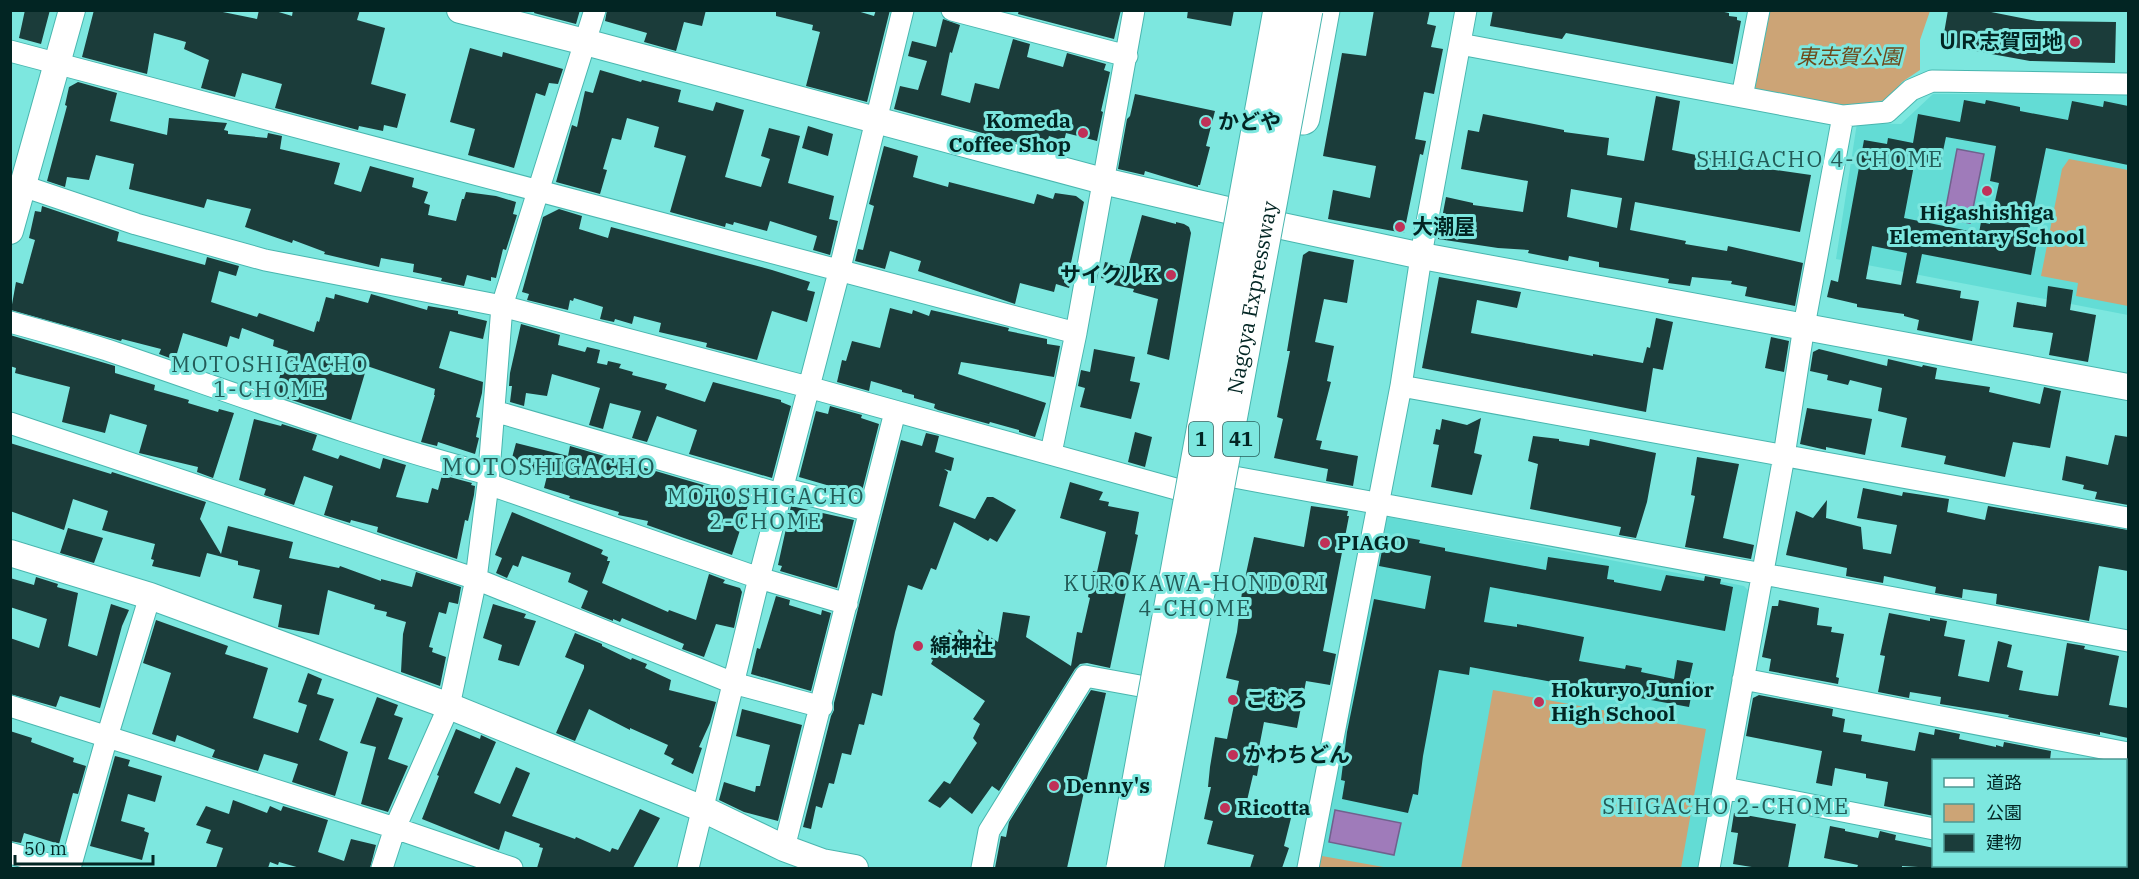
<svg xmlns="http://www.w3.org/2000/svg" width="2139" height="879" font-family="'IBM Plex Serif','Noto Sans JP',serif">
	<rect width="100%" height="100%" fill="#7de7df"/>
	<path fill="#63dcd5" d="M1933,94H2128V315L1836,259L1857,123L1901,124Z
		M1384,516L1744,586L1749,591L1698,868H1316Z"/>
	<path fill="#cca476" d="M1770,11H1930L1920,40V70L1902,82L1887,100L1844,106L1755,89Z
		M2069,159L2128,170V306L2076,296L2078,283L2041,276L2062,169Z
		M1493,690L1706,729L1681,868H1461Z
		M1322,856L1389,868H1319Z"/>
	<path fill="#9f7bba" stroke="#70618d" stroke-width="1.5" d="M1957,149L1984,154L1970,223L1944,218Z
		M1335,810L1401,823L1394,855L1329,842Z"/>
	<path fill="#1b3c3a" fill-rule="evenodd" d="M25,10H50L41,44L19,38Z
		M94,10H213L257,19L259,10H272L292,16L293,10H360L357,20L385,28L371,84L406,94L397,128L384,125L383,131L359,126L358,130L275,108L282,84L242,73L235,97L201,88L209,60L184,49L186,42L154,33L147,74L82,57Z
		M535,10H580L576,24L534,13Z
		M607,10H706L702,26L684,22L676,51L644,42L647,33L605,21Z
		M776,10H854L874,16L876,10H890L867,102L806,86L820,32L812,30L813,25L776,16Z
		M1019,10H1121L1114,39L1018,14Z
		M1188,10H1234L1231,26L1187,18Z
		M1374,10H1430L1427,24L1436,26L1431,47L1443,49L1434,94L1424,92L1415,139L1426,141L1423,155L1420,154L1404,233L1328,219L1333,190L1370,198L1376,166L1323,156L1342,53L1366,56Z
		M1493,10H1715L1729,13V16L1737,17V20L1741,21L1733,64L1566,33L1562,39L1490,26Z
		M1948,10H1981L2037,21L2116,22L2115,63L2030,61L1942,45Z
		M943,19L960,25L952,53L950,52L941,95L970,103L975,83L999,89L1013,39L1030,44L1027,57L1063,67L1067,53L1106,64L1104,70L1110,72L1101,111L1103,112L1097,141L1066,133L1064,141L1049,136L1045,150L894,109L900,86L918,90L927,61L908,56L912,41L936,47Z
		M470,48L502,57L503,52L563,69L558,84L549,83L545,96L536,93L514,168L468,155L475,129L450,122Z
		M600,70L641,82L642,80L681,90L678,102L713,111L716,102L744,110L725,177L761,187L770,159L761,156L769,128L800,136L788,183L834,196L829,219L838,221L830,255L813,250L817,236L770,221L767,231L734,222L733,225L726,223L725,227L670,212L686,156L654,147L659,127L627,118L621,140L612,138L603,169L607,170L600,194L556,182L572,125L577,127L585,91L593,93Z
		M78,82L117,93L110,121L167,135L169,118L227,123L224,130L228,131V134L267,138L268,133L282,136L280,149L340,163L334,184L361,192L370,166L414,178L412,187L428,192L424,203L430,205L428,215L456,221L462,199H464L466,192L496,196L516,202L513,214L517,215L506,250L503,249L496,278L491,277V281L467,275L464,286L441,281L442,278L413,272L414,264L381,258L379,267L324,254L325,252L293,240L292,243L245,227L251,209L207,199L204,208L129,189L134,164L96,155L89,180L67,177L65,187L47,181L67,106L65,105L69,87Z
		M1135,94L1215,111L1206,146L1210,147L1200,185H1198V187L1145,171L1144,175L1118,169L1127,119L1130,116Z
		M1656,96L1680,101L1672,150L1754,167L1811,175L1800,232L1635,202L1630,230L1625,229L1686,241L1685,244L1727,251L1728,246L1803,263L1795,306L1745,296L1747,287L1731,284L1732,281L1692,277L1690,286L1668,283L1669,279L1599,267V262L1569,256L1568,261L1528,253L1529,250L1498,248L1438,239L1446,197L1473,203V205L1523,212L1528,181L1461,169L1468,130L1479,132L1483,114L1564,130V132L1609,138L1607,155L1644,161ZM1571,189L1622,198L1617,228L1567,217Z
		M1964,100L1985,104L1986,100L2020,107V111L2068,120L2072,101L2103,107L2104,101L2128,106V165L2046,148L2027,240L2037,242L2031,275L1922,254L1916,283L1961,291L1960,298L1979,301L1972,341L1917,330L1919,320L1904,316V314L1857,307V304L1827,297L1831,280L1838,282L1864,140L1887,144L1888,138L1913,143L1918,114L1960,122ZM1946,137L1996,146L1990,181L1999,183L1990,224L1981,222L1979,233L1904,218L1915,160L1940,165ZM1872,246L1907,253L1901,285L1866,279Z
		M808,126L833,134L828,156L802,148Z
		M884,146L918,156L913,177L948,187L949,182L1034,204L1037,194L1053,199L1055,193L1076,196L1084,202L1071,263L1075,265L1069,288L1056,284L1054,292L1020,283L1015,304L918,271L921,261L890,251L885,269L855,261L858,249L863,250L874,206L869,204Z
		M42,206L119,232L117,241L205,265L207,257L239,266L236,276L219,271L211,302L257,317L259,313L314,332L317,321L319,322L326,297L334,299L335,294L368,303L371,294L427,310L428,306L458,311V314L487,321L483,339L450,331L439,368L483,382L482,393L476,417L480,418L476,437L479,438L475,454L438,442L437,446L421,442L435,395H434L435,389L367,366L351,420L274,394L288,351L273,346L274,340L242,328L239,339L230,336L227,347L183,333L175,360L159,354L161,349L122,339L121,341L11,310L16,282L23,284L35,240L29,238L35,211L41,212Z
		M559,209L582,216L579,229L608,238L611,227L772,270L810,282L807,290L815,292L807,322L772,311L757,360L706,347L707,343L659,332L661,323L634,316L632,324L615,319L614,322L600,319L603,307L574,298L573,301L570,300L568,310L527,300L529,294L522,292L543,217Z
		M1142,215L1176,224V222L1184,224L1189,227L1191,233L1169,360L1147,354L1158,299L1133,292L1134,289L1114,285L1115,281L1101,278L1105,262L1128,267Z
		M1309,251L1354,260L1347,303L1324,299L1315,342L1334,346L1327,381L1331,382L1316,440L1322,441L1320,449L1358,456L1353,486L1326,481L1328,469L1274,458L1283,419L1277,417L1290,351H1287L1303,255Z
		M1439,277L1521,292L1517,308L1477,300L1471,333L1593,356V354L1643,363L1647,347L1650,348L1656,318L1673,322L1663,370L1653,368L1646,412L1422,368Z
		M2048,286L2073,290L2070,310L2096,315L2088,362L2049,355L2053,333L2013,327L2017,302L2046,307Z
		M890,308L912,314L913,310L929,316L931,310L992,324L1009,328L1008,331L1047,339V344L1060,346L1054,377L961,362L958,374L1046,403L1035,437L1019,432V430L990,422L989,424L938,410L934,408L935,404L914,398V395L902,392V390L871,381L869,391L837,382L842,360L846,361L852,341L880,348Z
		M521,324L560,335L558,345L585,352L587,347L600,350L597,363L607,365L608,361L621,364L619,368L633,372L632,375L667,384L665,389L705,402L713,382L781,400V402L791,406L772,478L689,454L697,430L657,416L647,442L632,438L641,411L610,403L603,429L589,425L600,388L552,374L547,396L526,393L524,406L510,402L512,386H509L510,373Z
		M10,335L115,366V373L155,385L154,390L189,400L188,403L218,412L219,409L234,413L213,478L197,472L198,467L139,453L147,425L110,414L105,433L62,422L70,387L15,373L16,368L10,366Z
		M1771,337L1789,341L1784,372L1765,368Z
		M1094,349L1135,357L1130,381L1140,383L1131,419L1080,407L1085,388L1078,386L1081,370L1090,372Z
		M1819,349L1887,366L1888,359L1922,367L1923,365L1937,368L1935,379L1990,387L1989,392L2040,404L2044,387L2061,391L2050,448L2013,442L2005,477L1944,464L1946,456L1901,447L1907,418L1878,411L1882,388L1850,380L1848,385L1827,380L1828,375L1810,371L1813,352Z
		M830,406L862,415L861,418L879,424L861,495L799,477L816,411L828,414Z
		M1807,408L1872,419L1865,455L1826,447V450L1800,444Z
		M1481,418L1474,453L1482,455L1472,495L1431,487L1439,445L1433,444L1436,429L1440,430L1442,419L1467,425Z
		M254,419L281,426L282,424L317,435L312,450L338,459L340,455L380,469L383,458L406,465L396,497L428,503L432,488L438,490L442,475L472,483L471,485L475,486L474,495L468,521L465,520L457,559L377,532L378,527L351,520L350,523L324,515L333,486L304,476L294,505L264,495L266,489L239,480Z
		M1135,432L1152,437L1145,467L1128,462Z
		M926,433L939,436L935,452L954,458L951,471L944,469L948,472L939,506L975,519L987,497H993L1016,510L997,542L990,538L988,541L954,522L936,570L931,568L922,590L908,585L895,632L882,696L872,693L864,725L859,724L851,755L842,753L834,784L829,783L822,808L816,806L811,829L803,827L831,716L834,710V703L901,440L922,446Z
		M2115,435L2128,437V505L2095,499L2097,492L2083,489L2084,485L2062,480L2066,456L2108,465Z
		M1533,436L1559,439V441L1589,446L1590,439L1656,453L1647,502L1636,538L1619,535L1621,527L1530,509L1538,464L1528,461Z
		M10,443L111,474L112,472L206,502L200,519L221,554L228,526L293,542L289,558L339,568L340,566L381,581V579L412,587L416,572L461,587L458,604L449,602L446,614L439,612L429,647L433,648L432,652L446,657L440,686L401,672L403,634L406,622L386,616L387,612L374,609L375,605L328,590L319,635L278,627L282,605L253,598L260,570L238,565V561L207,553L200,577L152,566L154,560L151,559L155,544L102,530L108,511L73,499L64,530L10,511Z
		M516,443L568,456L570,446L765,503L764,507L749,502L732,555L647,525L648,521L618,515L619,512L569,498L570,496L544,488L547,476L510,465Z
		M1697,457L1739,464L1723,538L1754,545L1751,559L1685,547L1695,496L1691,495Z
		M1070,482L1103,492L1099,500L1109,502L1108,506L1139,512L1135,534L1138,535L1110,668L1087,663L1080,664L1075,669L999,791L992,786L972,814L950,797L940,808L928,801L944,781L950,784L977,743L973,738L980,724L973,719L985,701L931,664L933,660L931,659L949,632L955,636L959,629L977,641L978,629L998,642L1003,612L1030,616L1026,637L1071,666L1077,632L1082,633L1090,598L1088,597L1093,571L1097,572L1106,532L1060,518Z
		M1863,488L1902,496L1903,492L1949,499L1947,512L1985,520L1988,506L2128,530V571L2099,566L2089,621L1996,604L1997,594L1963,589L1962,598L1935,593L1936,587L1884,576L1883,583L1846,576L1847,568L1786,555L1796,511L1813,518L1827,500L1826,518L1861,527L1863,549L1891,554L1897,525L1857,518Z
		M791,506L854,520L837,588L780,571L782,566L778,565Z
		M1311,506L1348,511L1347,516H1349L1323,651L1336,654L1330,685L1306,681L1297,728L1264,722L1257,758H1260L1257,776L1253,775L1245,809L1291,818L1284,846L1289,848L1282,868H1250L1254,855L1207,844L1213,821L1204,819L1211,787H1208L1210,767L1215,737L1227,739L1239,681L1226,678L1237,632L1242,592L1254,537L1304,547Z
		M512,512L603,550L601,554L608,557L607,561H610L602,583L668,612L669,610L696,620L709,574L725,580L723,583L740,588L742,592L734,628L716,624L704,657L682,649L684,644L622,618L620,622L613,619V621L581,608L588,591L568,582L571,573L522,556L518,567L513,565L507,578L496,573L502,558L495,555Z
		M68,528L103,538L94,563L60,553Z
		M1398,536L1420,540L1419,543L1445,548V551L1546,570L1548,557L1609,566L1607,579L1614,580V582L1661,591L1666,575L1704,581L1705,576L1721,579L1720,584L1733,587L1725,631L1490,587L1484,622L1517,627V624L1584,637L1579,661L1625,669L1626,665L1642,668L1641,672L1674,679L1677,660L1693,663L1689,681L1694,682L1689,707L1470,667L1469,675L1439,670L1423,756L1418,795L1413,794L1408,813L1342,799L1345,781L1341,780L1347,732L1374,599L1425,609L1431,576L1379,566L1384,540L1389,542L1390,539L1398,540Z
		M36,577L58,584L57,587L78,593L68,646L97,656L111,604L129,610L122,626L100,708L60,696L56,707L10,694V638L39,648L47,619L10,607V578L34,585Z
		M776,596L790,600L789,605L821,615L822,610L831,613L811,691L751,674L757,648L760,649Z
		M1779,600L1819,608L1817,625L1832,627L1831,632L1844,634L1836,677L1839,678L1838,684L1769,671L1771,659L1762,657L1772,606H1778Z
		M493,604L526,614L524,618L536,621L519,666L498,660L502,645L483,638Z
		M1889,613L1930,621V618L1947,621L1944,636L1965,640L1958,676L1989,682L1998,641L2012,645L2007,667L2023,671L2019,690L2048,695L2058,696L2067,643L2085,646L2084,649L2119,656L2109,705L2128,708V738L2100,732V735L2008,717L2009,715L1940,704L1941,697L1910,692L1909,698L1878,692L1885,656L1880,655Z
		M156,620L228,646L225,654L268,668L253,718L298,733L307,705L298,702L308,673L322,679L317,694L334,699L319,740L348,752L335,796L292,782L298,764L264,754L258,771L212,757L215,750L177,735L175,742L152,734L171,673L143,663Z
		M575,633L602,644V646L631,660L632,658L647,664L645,668L671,680L669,690L716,702L710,723L699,747L702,748L693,774L671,764L674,759L664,754L668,745L630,728V730L589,709L575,741L556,733L584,668V665L565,657Z
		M1091,690L1106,693L1067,868H995L1001,836L1006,837L1009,822Z
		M1759,695L1833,709L1832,716L1845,719L1843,732L1862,735L1861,741L1915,751L1919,732L1934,735L1935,729L1960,734L1959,739L1996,747V745L2003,747L2004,742L2051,751L2050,760H1934V816L1884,806L1888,782L1866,778V774L1835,768L1832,786L1816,783L1822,751L1746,736L1753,698Z
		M377,697L398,705L394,715L403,718L388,759L408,766L388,812L361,804L376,747L360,743Z
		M742,709L802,725L778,821L744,812L719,800L724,782L755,792L756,786H760L770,745L736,736Z
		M456,729L480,739L481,735L496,742L474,793L500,804L516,767L530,773L512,816L575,839L576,837L610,852L612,848L618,850L640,809L660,818L633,868H537L543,848L539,847L540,844L505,831L499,850L422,819L439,776L437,775Z
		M10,731L32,738L31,742L74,758L73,762L86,766L78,794L73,793L59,844L24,833L21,843L10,841Z
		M115,756L130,760L128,766L162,776L155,802L128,794L121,821L145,828L144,831L149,833L142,860L90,846Z
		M233,800L267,813L270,806L281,811L283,806L328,820L318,852L344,861L351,839L376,845L370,868H300L279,862L278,865L270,862L268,868H216L223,848L206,843L211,830L196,825L206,806L229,814Z
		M1734,813L1796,824L1788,868H1758L1733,864L1738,833L1731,832Z
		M1830,826L1845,829V831L1878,838L1880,831L1896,835L1895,840L1934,848V868L1902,866V868H1857L1858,865L1824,858Z"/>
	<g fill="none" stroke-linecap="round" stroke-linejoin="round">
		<g stroke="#49b6af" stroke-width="23">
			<path id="minor" d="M952,10L1127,56
				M1460,44L1843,116L1887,112L1911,90L1932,81L2128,84
				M10,51L1076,333
				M1742,97L1759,10
				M23,186L136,224L265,260L502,306L808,387L1176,489
				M10,322C43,331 75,340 107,350C234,393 359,440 488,474
				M1401,386L2128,518
				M494,411L780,494
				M10,423L476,579L733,683L822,707
				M1051,453L1076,333L1134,10
				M1234,477L2128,641
				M488,484L759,578L847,604
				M782,488L870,511
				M1743,679L2128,753
				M10,706L395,828L512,868
				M1725,788L1934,829
				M784,848L895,412
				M10,853L62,868
				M2124,866H2128
				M70,868L107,737L150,596
				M382,868L395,828L449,706L476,579L488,484L502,306L595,10
				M688,868L759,578L839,272L903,10
				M982,868L989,831L1085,676L1140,686
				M1308,868L1401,386L1423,244L1466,10
				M1709,868L1784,456L1804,326L1843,116"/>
		</g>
		<g stroke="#49b6af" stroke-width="28">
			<path id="tertiary" d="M460,10L585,42L1103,181L1227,210L1282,226L1422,256L2128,387
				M10,231L72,10
				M10,553L150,596L449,706L703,809L784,848L822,862L855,868"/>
		</g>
		<g stroke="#49b6af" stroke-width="35">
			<path id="trunk" d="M1303,118L1323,10"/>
		</g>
		<use href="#minor" stroke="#fff" stroke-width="21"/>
		<use href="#tertiary" stroke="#fff" stroke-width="26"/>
		<use href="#trunk" stroke="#fff" stroke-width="33"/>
		<g stroke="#49b6af" stroke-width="35" stroke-linecap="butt">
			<g id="motorway-bridge">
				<path d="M1123,868L1280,10"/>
				<path id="s1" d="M1147,868L1306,10"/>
			</g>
		</g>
		<use href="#motorway-bridge" stroke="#fff" stroke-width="33"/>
	</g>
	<g fill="#c03158" stroke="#7de7df" stroke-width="2">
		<circle cx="2075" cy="42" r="6"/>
		<circle cx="1206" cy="122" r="6"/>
		<circle cx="1083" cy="133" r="6"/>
		<circle cx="1987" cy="191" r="6"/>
		<circle cx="1400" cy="227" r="6"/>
		<circle cx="1171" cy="275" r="6"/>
		<circle cx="1325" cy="543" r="6"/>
		<circle cx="918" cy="646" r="6"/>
		<circle cx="1233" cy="700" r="6"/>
		<circle cx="1539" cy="702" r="6"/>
		<circle cx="1233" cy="755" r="6"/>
		<circle cx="1054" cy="786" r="6"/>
		<circle cx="1225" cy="808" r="6"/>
	</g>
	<g text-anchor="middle" stroke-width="6" stroke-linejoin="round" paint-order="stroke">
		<g fill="#7de7df" stroke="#275f5b" stroke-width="1.5">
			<rect x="1189" y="422" width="24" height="34" rx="4.5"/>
			<rect x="1223" y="422" width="36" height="34" rx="4.5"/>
		</g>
		<g font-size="20" font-weight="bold" fill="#022523">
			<text x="1201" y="446">1</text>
			<text x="1241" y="446">41</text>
		</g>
		<g font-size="21" font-weight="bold" fill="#022523" stroke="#7de7df" text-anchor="start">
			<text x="2063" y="49" text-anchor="end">ＵＲ志賀団地</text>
			<text x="1071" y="128" text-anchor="end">Komeda<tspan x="1071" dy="24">Coffee Shop</tspan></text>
			<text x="1218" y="129">かどや</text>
			<text x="1987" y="220" text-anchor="middle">Higashishiga<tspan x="1987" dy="24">Elementary School</tspan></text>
			<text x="1412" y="234">大潮屋</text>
			<text x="1159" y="282" text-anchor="end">サイクルK</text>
			<text x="1337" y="550">PIAGO</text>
			<text x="930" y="653">綿神社</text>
			<text x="1551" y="697">Hokuryo Junior<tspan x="1551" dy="24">High School</tspan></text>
			<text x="1245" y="707">こむろ</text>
			<text x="1245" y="762">かわちどん</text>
			<text x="1066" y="793">Denny's</text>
			<text x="1237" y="815">Ricotta</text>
		</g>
		<g font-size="21" font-style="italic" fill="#6e4a1c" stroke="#7de7df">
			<text x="1849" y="64">東志賀公園</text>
		</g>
		<g font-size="21" fill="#022523" stroke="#7de7df">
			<text dy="7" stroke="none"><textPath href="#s1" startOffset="580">Nagoya Expressway</textPath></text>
		</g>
		<g font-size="22" letter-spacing="1.5" fill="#235c58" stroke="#7de7df">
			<text x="1820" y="167">SHIGACHO 4-CHOME</text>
			<text x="270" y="372">MOTOSHIGACHO<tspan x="270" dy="25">1-CHOME</tspan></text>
			<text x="766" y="504">MOTOSHIGACHO<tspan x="766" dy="25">2-CHOME</tspan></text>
			<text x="1195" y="591">KUROKAWA-HONDORI<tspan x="1195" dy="25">4-CHOME</tspan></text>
			<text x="1726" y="814">SHIGACHO 2-CHOME</text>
		</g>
		<g font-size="24" letter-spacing="1.5" fill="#235c58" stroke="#7de7df">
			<text x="549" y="475">MOTOSHIGACHO</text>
		</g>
	</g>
	<rect width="2139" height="879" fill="none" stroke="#022523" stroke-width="24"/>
	<rect x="1932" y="759" width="195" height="108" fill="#7de7df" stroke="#4c9994" stroke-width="1.5"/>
	<rect x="1944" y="778" width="30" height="9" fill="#ffffff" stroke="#4c9994" stroke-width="1.5"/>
	<text x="1986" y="789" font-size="18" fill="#022523">道路</text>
	<rect x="1944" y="804" width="30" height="18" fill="#cca476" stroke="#4c9994" stroke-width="1.5"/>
	<text x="1986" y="819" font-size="18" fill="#022523">公園</text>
	<rect x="1944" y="834" width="30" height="18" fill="#1b3c3a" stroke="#4c9994" stroke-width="1.5"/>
	<text x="1986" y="849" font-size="18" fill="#022523">建物</text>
	<path d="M15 855v9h138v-9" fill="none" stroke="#022523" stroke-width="3"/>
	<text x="24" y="855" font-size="18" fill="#022523" stroke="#7de7df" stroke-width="4.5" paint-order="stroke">50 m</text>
</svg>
